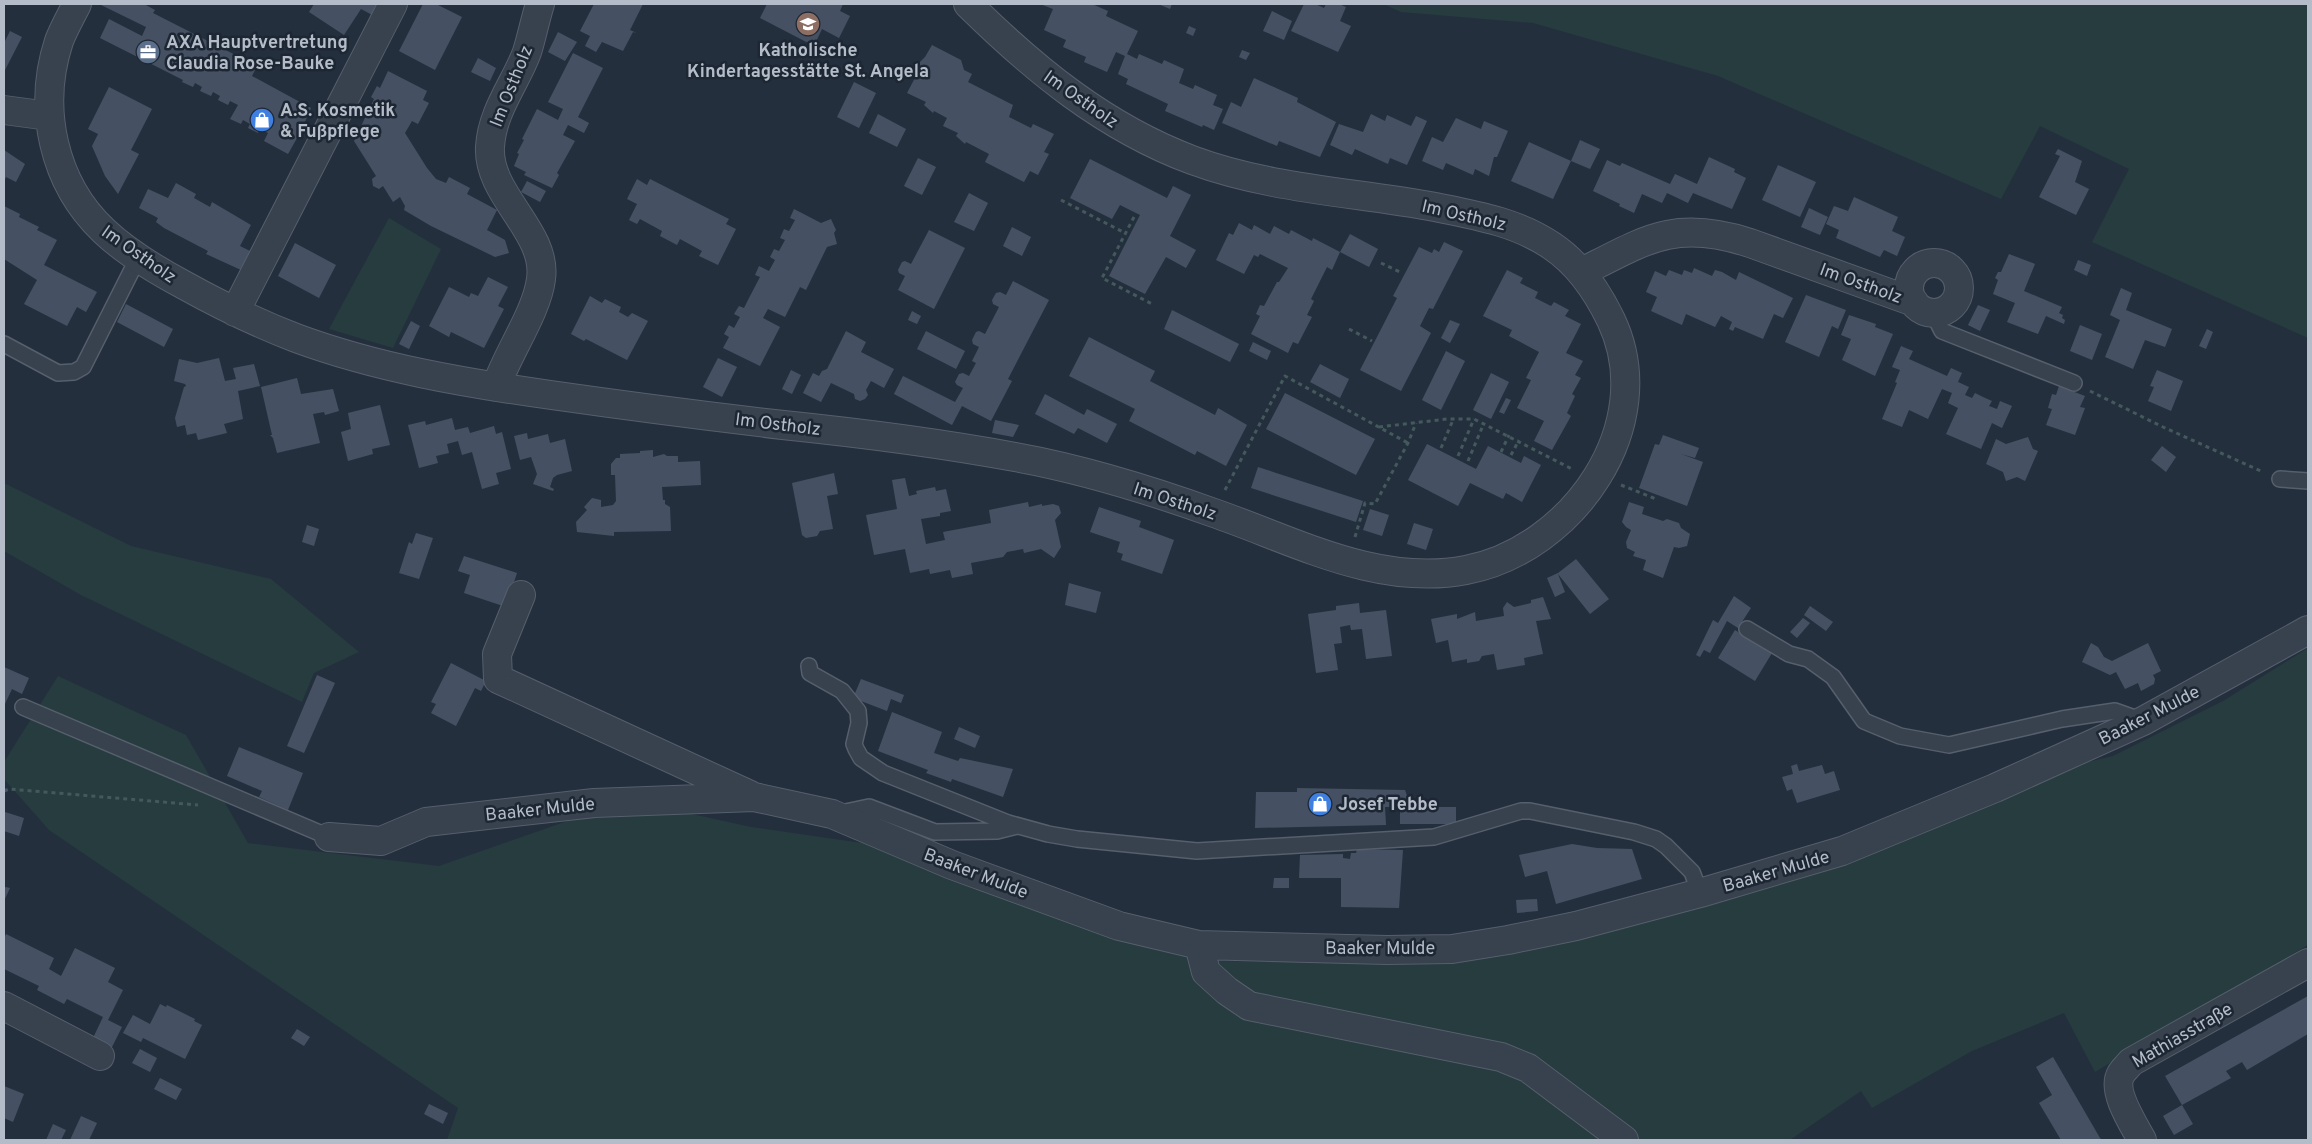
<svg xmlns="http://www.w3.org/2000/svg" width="2312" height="1144" font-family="Overpass,sans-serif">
	<rect width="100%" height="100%" fill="#242f3e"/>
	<path fill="#263c3f" d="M1383,4H2308V338L2092,242L2129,169L2040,126L2001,199L1718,76L1533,23L1401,12Z
		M389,218L441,249L393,348L329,329Z
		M4,483L131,546L271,579L359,652L314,673L302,702L81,595L4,551Z
		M2308,648V945L2095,1072L2064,1013L1972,1051L1872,1108L1861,1091L1790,1140H447L458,1108L49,830L4,779V762L58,676L186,735L248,843L439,866L573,819L669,809L751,827L883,846L1208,961L1451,963L2067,767L2113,756L2223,701Z"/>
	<path fill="#455162" d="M99,4H144L155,10L153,13L257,66L252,76L311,108L304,124H305L288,154L264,141L268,133L260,129L258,133L248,128L250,124L243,120L241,124L230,119L238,105L230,101L228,105L218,100L220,96L213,92L211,96L200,91L202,87L195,83L193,87L182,82L183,80L100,38L109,19L142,36L146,27Z
		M314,4L363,5L383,4L376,17L361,9L344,35L309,12Z
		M423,4H436L462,17L435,70L399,51Z
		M594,4H643L630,30L637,33L633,32L623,51L602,42L596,52L585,46L590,36L580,31Z
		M767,4H843L840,11L850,16L839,38L822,29L814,46L760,18Z
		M1040,4H1092L1108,11L1106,16L1138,31L1127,54L1137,59L1139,54L1162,64L1164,60L1184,69L1179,83L1193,89L1195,85L1217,95L1213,105L1223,109L1214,130L1203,125L1202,127L1165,111L1168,104L1126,84L1128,79L1118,74L1125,56L1116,52L1107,72L1084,62L1086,57L1063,47L1066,40L1044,30L1053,9Z
		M1158,4H1172L1170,9Z
		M1304,4H1315L1324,8L1326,4H1339L1346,7L1340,21L1351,26L1338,52L1291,31Z
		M1272,11L1292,21L1284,40L1263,31Z
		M1189,26L1196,29L1193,36L1186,33Z
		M10,31L22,37L4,72V43Z
		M558,32L577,42L565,61L548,52Z
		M932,45L961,60L964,70L972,74L968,82L1013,105L1009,117L1031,128L1033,124L1054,134L1044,152L1049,154L1038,175L1030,171L1024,182L985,162L989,154L966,142L965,144L956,136L958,133L943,126L947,118L934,111L933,113L924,105L926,102L907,93L916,76L917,65L925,57Z
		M1242,50L1250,53L1246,60L1239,57Z
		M573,53L603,68L578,117L589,123L584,133L568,125L563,135L575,141L557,173L559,175L552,188L524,175L526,172L514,166L519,154L517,153L524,140L522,139L537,109L558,120L563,109L548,102Z
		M478,58L496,68L490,81L471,72Z
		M388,71L427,91L423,100L429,103L418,124L412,121L405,133L427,168L436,179L446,183L449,177L470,188L467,194L497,210L487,230L505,240L509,253L495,257L431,226L404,210L405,206L400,197L393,202L383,186L379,189L373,186L372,179L376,176L354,141L374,99L371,97L377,86L380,88Z
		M1254,78L1298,98L1297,102L1336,122L1320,157L1279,141L1277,146L1222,123L1231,102L1241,107Z
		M854,82L876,93L859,128L837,117Z
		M109,87L152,109L131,150L139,154L118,194L105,176L92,146L98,134L88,129Z
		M878,114L906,129L897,147L869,133Z
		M1371,114L1385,121L1387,115L1411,126L1416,116L1427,121L1407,165L1390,158L1388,164L1355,149L1352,155L1330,145L1339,124L1363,132Z
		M1456,118L1481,129L1484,121L1508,131L1497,157H1494L1489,176L1475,169L1473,175L1446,163L1443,170L1422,161L1432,137L1443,142Z
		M1580,140L1600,149L1590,169L1571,161L1553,199L1511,181L1529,142L1571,161Z
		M2058,149L2082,161L2075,182L2089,189L2076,215L2039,197L2060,156L2055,154Z
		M4,150L25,164L16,182L6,177L4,182Z
		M1709,157L1735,169L1734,172L1746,178L1732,209L1693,193L1688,203L1667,193L1662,203L1642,194L1634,213L1619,206L1620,204L1593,191L1607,160L1620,166L1622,163L1670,184L1675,174L1697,184Z
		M918,158L936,167L922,195L904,186Z
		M1090,159L1167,198L1173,186L1191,195L1170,236L1196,250L1186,268L1166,257L1145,294L1109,276L1140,215L1120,205L1112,219L1070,198Z
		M1778,165L1816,182L1800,217L1762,200Z
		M637,179L647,185L650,179L729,219L726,224L736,229L718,265L699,256L702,251L680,239L677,245L660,236L662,231L640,219L637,224L629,220L637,204L627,199Z
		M527,181L546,191L540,202L521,192Z
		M176,183L196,194L194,198L210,207L212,202L251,225L240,246L250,251L241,270L206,254L208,251L164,228L156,222L158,218L139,208L148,189L168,198Z
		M969,193L988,203L974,231L954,222Z
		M1854,197L1898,217L1892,231L1905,237L1897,256L1884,250L1880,257L1836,238L1839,230L1826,224L1834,206L1848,211Z
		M4,206L20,214L19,217L39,227L37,230L57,240L44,265L97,292L86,312L77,307L67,326L24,304L37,280L4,259Z
		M1809,208L1828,217L1820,235L1801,227Z
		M794,209L821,223L831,219L836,230L834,233L837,244L827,247L806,290L800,287L785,317L768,309L763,318L780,327L760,366L723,348L729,337L724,334L729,325L734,328L740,317L734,314L739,306L744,308L749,298L760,277L755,275L759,266L769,271L775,260L770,257L774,249L779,251L785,240L780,238L784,229L789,231L795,220L790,218Z
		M1239,223L1252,230L1254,225L1270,234L1274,226L1289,234L1291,230L1312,241L1313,238L1340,252L1332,270L1327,267L1311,299L1314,301L1307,315L1312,317L1298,344L1293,342L1288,353L1251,334L1260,316L1256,314L1260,305L1264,306L1277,282H1279L1288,268L1260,254L1258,257L1254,255L1244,274L1216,260L1229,233L1233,235Z
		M1012,227L1031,237L1022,256L1003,246Z
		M929,230L965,248L934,309L898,290L905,276L899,273L898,270L902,262L905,261L911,264Z
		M1350,234L1378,249L1369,267L1340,252Z
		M1444,242L1463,251L1433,309L1429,308L1420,326L1431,333L1401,391L1360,370L1397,298L1393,296L1419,247L1432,253L1434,249L1439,252Z
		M295,243L336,265L319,298L278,276Z
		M2009,254L2035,264L2024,291L2062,307L2059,313L2063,315L2062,318L2065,320L2064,324L2046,316L2038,334L2007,322L2015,303L1993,294L1998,280L1995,278L1998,272H2001Z
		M2078,260L2091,265L2087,276L2074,270Z
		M1694,268L1712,276L1715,270L1722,272L1736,280L1739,272L1793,298L1783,318L1774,314L1763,339L1735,327L1733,331L1729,329L1732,322L1721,316L1715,327L1686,314L1682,325L1651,311L1657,297L1646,292L1655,271L1666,276L1669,270L1682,275L1684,270L1692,273Z
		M1507,270L1523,278L1520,283L1538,292L1535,298L1551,306L1554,302L1569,310L1565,316L1581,324L1566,353L1583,361L1575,375L1581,378L1572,394L1575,396L1567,413L1571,416L1552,450L1534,441L1544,421L1517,408L1531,380L1526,378L1539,352L1509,336L1512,330L1483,316Z
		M488,277L508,287L498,306L504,309L484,348L451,332L449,337L429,326L449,287L469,297L471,293L478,296Z
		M1013,281L1049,300L1008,379L1012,381L991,421L962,406L952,425L894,394L903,376L955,402L963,388L957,385L955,382L959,374L963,373L969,376L976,363L972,361L979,347L973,344L972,340L976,332L979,331L985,334L999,307L993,304L992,300L996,293L1000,292L1006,295Z
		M2121,288L2132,293L2126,310L2172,329L2165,347L2145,340L2133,369L2105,357L2120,320L2110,315Z
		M1806,295L1846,310L1838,329L1832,326L1819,357L1785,342Z
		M590,296L602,303L605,299L621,307L619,312L628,317L632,313L648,321L627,360L586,339L584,341L571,334Z
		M126,304L173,329L164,347L117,322Z
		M1978,305L1990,310L1980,331L1968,325Z
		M1172,310L1239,344L1230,362L1164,329Z
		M912,311L921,316L917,324L908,320Z
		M1849,315L1876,324L1875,327L1893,334L1875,376L1842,360L1851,339L1841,335Z
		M1450,320L1460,324L1450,343L1441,338Z
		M411,321L420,326L409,349L399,344Z
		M2080,325L2102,334L2092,360L2070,351Z
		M2207,329L2213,332L2206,349L2199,346Z
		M846,331L866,342L861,352L894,369L884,388L871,381L866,390L868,395L865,399L860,401L855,399L854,394L831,383L821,402L803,393L813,373L819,376L822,371L827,369Z
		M926,331L965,351L956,369L917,349Z
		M1089,337L1155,371L1150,381L1215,415L1218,408L1247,425L1226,466L1197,451L1195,455L1129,421L1135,409L1069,376Z
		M1253,342L1271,351L1267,360L1249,351Z
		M1901,346L1913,351L1909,359L1947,376L1951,368L1962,373L1958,382L1969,387L1965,395L1972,398L1975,393L1983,397L1992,401L1989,406L1997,409L2000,401L2012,406L2002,428L1992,423L1981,449L1946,434L1958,408L1948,403L1952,393L1942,389L1928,419L1909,410L1902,427L1882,419L1897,383L1895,382L1900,370L1892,367Z
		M1446,351L1465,361L1441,410L1422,400Z
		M219,358L225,381L236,379L233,368L254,364L260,386L238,391L243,419L224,424L227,433L198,440L196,433L187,435L185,425L177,427L175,418L184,387L186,386L185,384L174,381L179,359L197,363Z
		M718,358L737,367L722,397L703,387Z
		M1320,364L1349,379L1340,398L1310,382Z
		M791,370L801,375L792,394L782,389Z
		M2157,370L2183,381L2171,411L2148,401L2154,387L2150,386Z
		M1491,373L1509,382L1491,419L1473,410Z
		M297,378L301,394L333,389L339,411L325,415L324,412L313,414L320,443L277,453L273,438L270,435H272L261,387Z
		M2059,386L2085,396L2080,407L2085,408L2075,435L2046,425L2052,409L2048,408L2052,394L2056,395Z
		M1285,393L1375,439L1356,475L1266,429Z
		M1045,394L1084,415L1087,409L1117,424L1107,443L1078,428L1074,434L1035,414Z
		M1506,398L1511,400L1504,414L1499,412Z
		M380,405L390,445L372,449L373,454L348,461L341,432L351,429L348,413Z
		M452,418L455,430L468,427L470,433L494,426L496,434L502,432L511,469L496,473L499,484L482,489L472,452L462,455L458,441L447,444L449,453L436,456L438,463L419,468L408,425L425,421L426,425Z
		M995,420L1019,425L1013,437L992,433Z
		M527,433L528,439L548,434L550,443L565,439L572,471L557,475L553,478L550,487L554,489L553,491L533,484L537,474L531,457L520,460L514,436Z
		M1663,435L1699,448L1695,458L1681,454L1703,462L1687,506L1639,488L1655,444L1659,445Z
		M2028,437L2033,449L2038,451L2025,481L2017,477L2006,481L2003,472L1986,464L1996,439L2006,444Z
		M1427,444L1476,469L1488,446L1521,463L1524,456L1541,465L1522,502L1506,493L1503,499L1470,483L1458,506L1408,480Z
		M2162,446L2176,457L2166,472L2151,460Z
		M653,450V457L664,454L667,456H678V462L700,461L701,485L662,487L663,500H665V504L670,507L671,531L614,532V536L577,532L576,522L587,510L584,507L592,498L601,500V507L613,505L616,501L615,475H611V464L616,458H620V454L640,453V451Z
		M1258,467L1363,501L1356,522L1251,488Z
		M834,473L838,494L827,496L833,529L820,531L817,536L806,538L802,535L792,483Z
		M905,478L909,496L917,494L916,491L935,487L936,491L946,489L951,511L940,513V516L921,519L926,544L945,540L943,532L991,523L989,510L1028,502L1029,507L1042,504V506L1053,504L1059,506L1061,513L1055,520L1061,547L1054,558L1041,549L1024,553L1023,549L1007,552L1003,557L971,563L973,574L952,578L950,570L930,574L929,569L910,573L905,549L874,555L866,515L897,509L892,480Z
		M1629,502L1644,507L1642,514L1663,521L1667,519L1679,523L1681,528L1690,534L1687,546L1679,548L1674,547L1663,578L1643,570L1646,560L1633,556L1635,552L1627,548L1626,542L1631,530L1626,527L1622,522Z
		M1099,507L1141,521L1139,527L1174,540L1162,574L1121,560L1123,554L1117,552L1120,542L1090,532Z
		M1370,509L1389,515L1382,536L1363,530Z
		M1414,523L1433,529L1426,550L1407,544Z
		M307,525L319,529L314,546L302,542Z
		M416,533L433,538L419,579L399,573L409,542L412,544Z
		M464,556L517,573L506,607L464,593L470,575L458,571Z
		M1576,559L1609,599L1590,614L1558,574L1565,592L1555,597L1547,578L1558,573Z
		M1069,583L1101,592L1096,613L1065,605Z
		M1734,596L1751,608L1738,628L1727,621L1710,653L1704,650L1700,657L1696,655L1713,620L1718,623Z
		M1543,597L1551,619L1536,621L1543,654L1524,658L1525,665L1497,670L1494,654L1482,656L1479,661L1467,663V659L1452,662L1448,640L1436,643L1431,619L1457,614V619L1475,612L1476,621L1487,619L1504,616L1503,608L1507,602L1514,607L1531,603V600Z
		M1359,603L1360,613L1386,610L1392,656L1366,659L1362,629L1351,630L1350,625L1340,627L1342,643L1334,644L1338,670L1316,673L1308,614L1336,610V606Z
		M1810,606L1833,622L1826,631L1804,615Z
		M1803,618L1810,623L1797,638L1790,632Z
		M1735,630L1772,653L1755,681L1718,658Z
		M2091,643L2098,647L2104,657L2112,661L2148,643L2161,671L2153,675L2155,679L2154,684L2141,691L2138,683L2125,689L2116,672L2110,675L2082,662Z
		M451,663L486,681L481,691L475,688L456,726L431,713L436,704L431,702Z
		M4,667L29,678L22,694L12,689L4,706Z
		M317,675L335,683L304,753L287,746Z
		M861,679L904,695L901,703L891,699L887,711L853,698Z
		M892,712L942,732L934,753L958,761L960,758L1013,769L1003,797L952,779L951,782L926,773L928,770L878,751Z
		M959,727L980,736L975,748L954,739Z
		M239,747L303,773L288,810L259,797L262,791L227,776Z
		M1797,764L1799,771L1822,765L1825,774L1834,771L1840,790L1797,803L1792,789L1787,791L1782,777L1793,774L1791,766Z
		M1297,788L1405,790L1411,807H1456V824H1400V807H1385L1386,825L1255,828L1256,792H1297Z
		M5,812L24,818L19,836L4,831Z
		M1572,844L1597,848L1632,849L1642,879L1556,904L1547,871L1525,877L1519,855Z
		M1357,849L1403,850L1399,908L1341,907V878H1299L1300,855L1343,854V858L1350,859L1351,853H1356Z
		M1274,878H1289V888H1273Z
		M6,887L10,888L4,901V888Z
		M1537,899L1538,911L1517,913L1516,900Z
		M6,934L54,958L49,969L61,976L75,948L115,968L108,982L123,990L108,1020L122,1027L112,1047L93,1038L103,1017L67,999L64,1004L37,990L39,986L4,969V938Z
		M2308,996V1034L2247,1070L2242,1062L2226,1071L2231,1078L2182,1105L2193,1124L2174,1135L2163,1116L2182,1105L2165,1076Z
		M160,1004L166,1007L167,1005L195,1019L194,1021L202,1025L185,1059L143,1038L141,1042L123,1033L133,1015L150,1024Z
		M297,1029L310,1037L304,1046L291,1038Z
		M140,1049L157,1058L150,1072L132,1063Z
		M2053,1057L2100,1138L2102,1140H2061L2039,1103L2052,1095L2036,1067Z
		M160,1078L182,1089L176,1100L154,1089Z
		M4,1086L24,1094L13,1122L4,1118Z
		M429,1104L448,1113L443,1124L424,1114Z
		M81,1116L97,1123L89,1140H70Z
		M53,1124L66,1130L61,1140H46Z"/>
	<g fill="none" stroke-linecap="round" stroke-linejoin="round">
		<g stroke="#565f6c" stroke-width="18">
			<path id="lane" d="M1933,313L1942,331L2074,383
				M4,344L58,373L74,372L83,367L138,258
				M2280,479L2308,481
				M1747,629L1789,654L1808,659L1833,677L1864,721L1900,736L1949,745L2062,719L2115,711L2143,721
				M809,666L810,673L842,691L858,711L859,723L854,744L856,749L861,758L883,773L1008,823L1048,834L1077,839L1197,851L1434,837L1521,811H1530L1634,832L1656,839L1666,846L1692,872L1700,893
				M23,707L329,837
				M836,814L869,807L935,832L997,831L1017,826"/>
		</g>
		<g stroke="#565f6c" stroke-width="30">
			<path id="street" d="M77,4C71,16 64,28 59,41C37,108 53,183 104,231C127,253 156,270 184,285C220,305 257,323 296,338C377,368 465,383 551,395C628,406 706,416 783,425C861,433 939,443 1015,457C1082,469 1150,490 1214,513C1295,541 1378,587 1466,570C1572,550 1661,425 1611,320C1597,291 1579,264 1552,246C1517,222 1475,215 1435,207C1354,192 1270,189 1192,160C1104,127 1034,69 968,4
				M4,110L49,116
				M1909 288a25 25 0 1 1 50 0a25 25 0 1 1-50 0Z
				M1582,272C1647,239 1675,219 1750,243L1914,302
				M235,312L393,4
				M496,387C507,354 537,312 541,279C548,232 487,195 490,147C492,111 515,84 527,52C532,36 535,20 540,4
				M521,595L497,654L498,679L750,795
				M329,837L381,841L426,822L594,803L754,797L832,814L952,865L1119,926L1199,945L1387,950L1452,949L1508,940L1576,926L1700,893L1842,851L1995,788L2143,721L2308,630
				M1199,945L1206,972L1227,991L1249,1006L1501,1057L1528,1068L1624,1140
				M4,1006L100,1056
				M2142,1140C2134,1125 2111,1091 2121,1074C2123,1070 2128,1066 2131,1062L2308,963"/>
		</g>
		<path stroke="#44595c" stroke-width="3" stroke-dasharray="4 4" stroke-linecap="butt" d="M1061,200L1125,233
			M1134,217L1102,278L1152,304
			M1381,263L1402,273
			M1349,329L1372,341
			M2090,391L2163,427L2263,472
			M1379,427L1447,419H1474L1572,469
			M1441,448L1453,420
			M1501,452L1509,435
			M1511,455L1519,440
			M1458,456L1474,419
			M1468,461L1484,423
			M1621,485L1656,499
			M1225,490L1285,376L1408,443
			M1355,537L1365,503L1375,504L1408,443L1416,423
			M4,791L9,789L198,805"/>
		<use href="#lane" stroke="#38414e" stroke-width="15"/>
		<use href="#street" stroke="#38414e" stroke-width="28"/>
	</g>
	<defs>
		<g id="school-disc" transform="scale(1.25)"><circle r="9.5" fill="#8d6e63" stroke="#1d2633"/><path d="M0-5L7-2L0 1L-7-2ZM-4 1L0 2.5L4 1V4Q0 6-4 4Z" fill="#fff"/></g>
		<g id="office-disc" transform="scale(1.25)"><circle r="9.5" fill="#5c6f8a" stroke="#1d2633"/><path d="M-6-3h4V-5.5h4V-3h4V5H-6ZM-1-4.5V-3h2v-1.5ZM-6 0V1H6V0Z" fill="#fff"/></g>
		<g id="shop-disc" transform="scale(1.25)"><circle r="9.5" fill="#3f7fe0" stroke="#1d2633"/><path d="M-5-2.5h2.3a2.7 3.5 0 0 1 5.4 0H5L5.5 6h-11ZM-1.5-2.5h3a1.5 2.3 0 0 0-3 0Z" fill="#fff"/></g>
	</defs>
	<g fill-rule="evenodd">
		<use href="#school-disc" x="808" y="24"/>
		<use href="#office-disc" x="148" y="52"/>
		<use href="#shop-disc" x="262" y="120"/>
		<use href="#shop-disc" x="1320" y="804"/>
	</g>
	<g text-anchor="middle" stroke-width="5" stroke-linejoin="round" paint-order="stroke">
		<g font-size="18" font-weight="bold" fill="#b4bcc9" stroke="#1d2633" text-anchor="start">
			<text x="166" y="48">AXA Hauptvertretung<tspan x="166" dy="21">Claudia Rose-Bauke</tspan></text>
			<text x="808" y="56" text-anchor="middle">Katholische<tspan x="808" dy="21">Kindertagesstätte St. Angela</tspan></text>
			<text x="280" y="116">A.S. Kosmetik<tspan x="280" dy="21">&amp; Fußpflege</tspan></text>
			<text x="1338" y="810">Josef Tebbe</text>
		</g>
		<g font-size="18" fill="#b4bcc9" stroke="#1d2633">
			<text transform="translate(511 86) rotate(-68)" y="6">Im Ostholz</text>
			<text transform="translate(1081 99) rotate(35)" y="6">Im Ostholz</text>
			<text transform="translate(1464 215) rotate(13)" y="6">Im Ostholz</text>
			<text transform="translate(139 254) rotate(35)" y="6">Im Ostholz</text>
			<text transform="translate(1861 283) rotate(20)" y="6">Im Ostholz</text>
			<text transform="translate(778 424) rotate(7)" y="6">Im Ostholz</text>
			<text transform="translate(1175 501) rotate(18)" y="6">Im Ostholz</text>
			<text transform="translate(2149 715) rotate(-27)" y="6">Baaker Mulde</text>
			<text transform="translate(540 809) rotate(-6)" y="6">Baaker Mulde</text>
			<text transform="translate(1776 871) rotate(-16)" y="6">Baaker Mulde</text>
			<text transform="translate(976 873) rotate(21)" y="6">Baaker Mulde</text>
			<text x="1380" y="954">Baaker Mulde</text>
			<text transform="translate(2182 1035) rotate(-30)" y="6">Mathiasstraße</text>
		</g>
	</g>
	<rect width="2312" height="1144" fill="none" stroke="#b4bcc9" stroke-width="10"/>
</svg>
